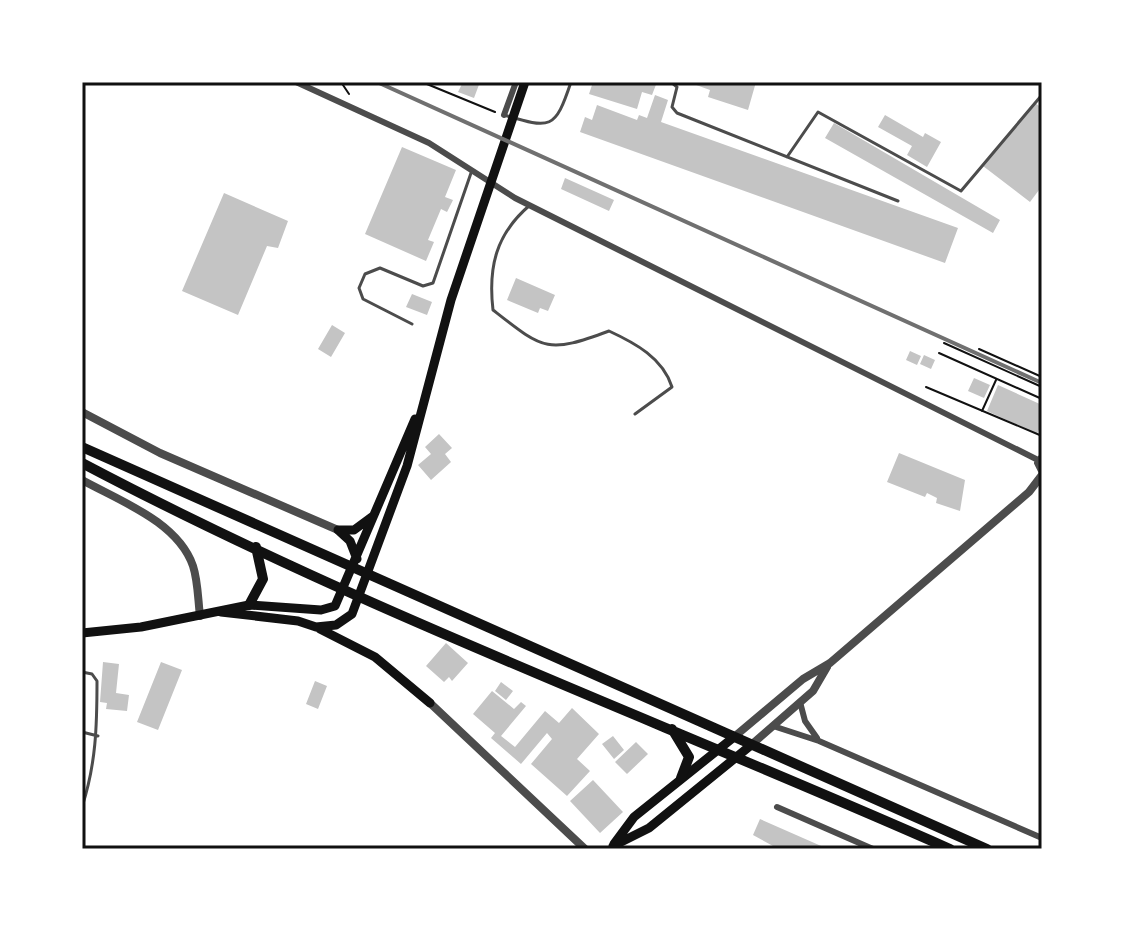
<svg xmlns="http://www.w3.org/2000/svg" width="1124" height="931" font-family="'Open Sans',sans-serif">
	<rect width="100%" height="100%" fill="#fff"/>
	<path fill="#c4c4c4" d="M463,82H480L474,98L458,92Z
		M593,82H657L652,95L642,92L637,109L589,94Z
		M688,82H756L748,110L708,97L710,90Z
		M655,95L668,100L661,122L958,228L945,263L580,132L585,117L592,120L597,105L637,120L639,115L647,118Z
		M1035,103L1042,108V186L1030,202L983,166Z
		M885,115L923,137L925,133L941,142L927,167L907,155L912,146L878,127Z
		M834,123L1000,220L993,233L825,138Z
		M402,147L456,170L445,197L453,200L447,212L441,209L428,240L434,242L426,261L365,234Z
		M565,178L614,200L609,211L561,189Z
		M224,193L288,221L278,248L267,246L238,315L182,291Z
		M516,278L555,295L548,311L540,308L538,313L507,300Z
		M412,294L432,302L427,315L406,307Z
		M332,325L345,333L331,357L318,349Z
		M910,351L921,356L917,365L906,360Z
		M924,355L935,360L931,369L920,364Z
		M974,378L990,385L984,398L968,391Z
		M998,385L1042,405V423L1037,434L987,411Z
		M439,434L452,448L445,454L451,462L431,480L418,465L431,454L425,447Z
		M899,453L965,480L960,511L936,503L937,498L927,493L925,497L887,482Z
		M446,643L468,663L452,681L449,677L444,682L426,666Z
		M103,662L119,664L116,693L129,695L127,711L106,709L107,703L100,702Z
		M161,662L182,670L158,730L137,722Z
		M315,681L327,686L318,709L306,704Z
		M501,682L513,691L506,700L495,691Z
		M492,691L514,709L521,702L526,706L501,736L515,747L545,711L559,723L572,708L599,734L577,759L590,771L567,796L531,764L552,739L547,733L521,764L491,738L495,733L473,714Z
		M613,736L624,750L614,759L602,744Z
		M636,742L648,754L627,774L615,762Z
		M593,780L623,812L600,833L570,801Z
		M760,819L828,849H781L773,846L753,835Z"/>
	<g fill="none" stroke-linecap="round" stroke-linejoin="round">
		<path stroke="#111" stroke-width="2" d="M341,82L349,94
			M422,82L495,112
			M944,343L1042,387
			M979,349L1042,377
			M939,353L1042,399
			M926,387L1042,436
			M982,411L996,380"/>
		<path stroke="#4c4c4c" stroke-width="3" d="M671,82L677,87L672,107L677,113L898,201
			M504,115C551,129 555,130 571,82
			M787,157L818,112L961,191L1041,96
			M530,205C496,234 488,267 493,310C544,350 547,354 609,331C635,343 663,358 672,387L635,414
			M412,324L363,299L359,288L365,274L380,268L423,286L433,283L471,173
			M82,672L92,674L97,681C97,726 96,764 82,807
			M82,732L98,736"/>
		<path stroke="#4c4c4c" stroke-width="6" d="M296,82L429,143L515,198L1038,460
			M504,115L516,82
			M1042,456L1037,463L1042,473
			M800,702L805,721L817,738
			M773,726L819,741L1042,838
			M777,807L873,849"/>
		<path stroke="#4c4c4c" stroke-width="8" d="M82,412L160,453L338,530
			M82,480C120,501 178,522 193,566C198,581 198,600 200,616
			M430,703L585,849
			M734,737L803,679L830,663L1029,492L1042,475
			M750,746L813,691L827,667"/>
		<path stroke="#111" stroke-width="9" d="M338,530H354L373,516
			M338,530L350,541L357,559
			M221,612L298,621L316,627L336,625L352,614L407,466L451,300L525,82
			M320,629L375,657L430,703
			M82,633L141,627L249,605L321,610L335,606L415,419
			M614,844L634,817L734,737
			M613,846L649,828L750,746"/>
		<path stroke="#111" stroke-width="10" d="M82,447L987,849
			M82,463C362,611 661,721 950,849
			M249,605L263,579L256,547
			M672,729L689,757L681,778"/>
		<path stroke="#707070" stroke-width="4" d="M377,82L1042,383"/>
	</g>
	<rect width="1124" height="931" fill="none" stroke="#ffffff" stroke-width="168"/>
	<rect x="84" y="84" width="956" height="763" fill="none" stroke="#111" stroke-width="3"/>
</svg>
